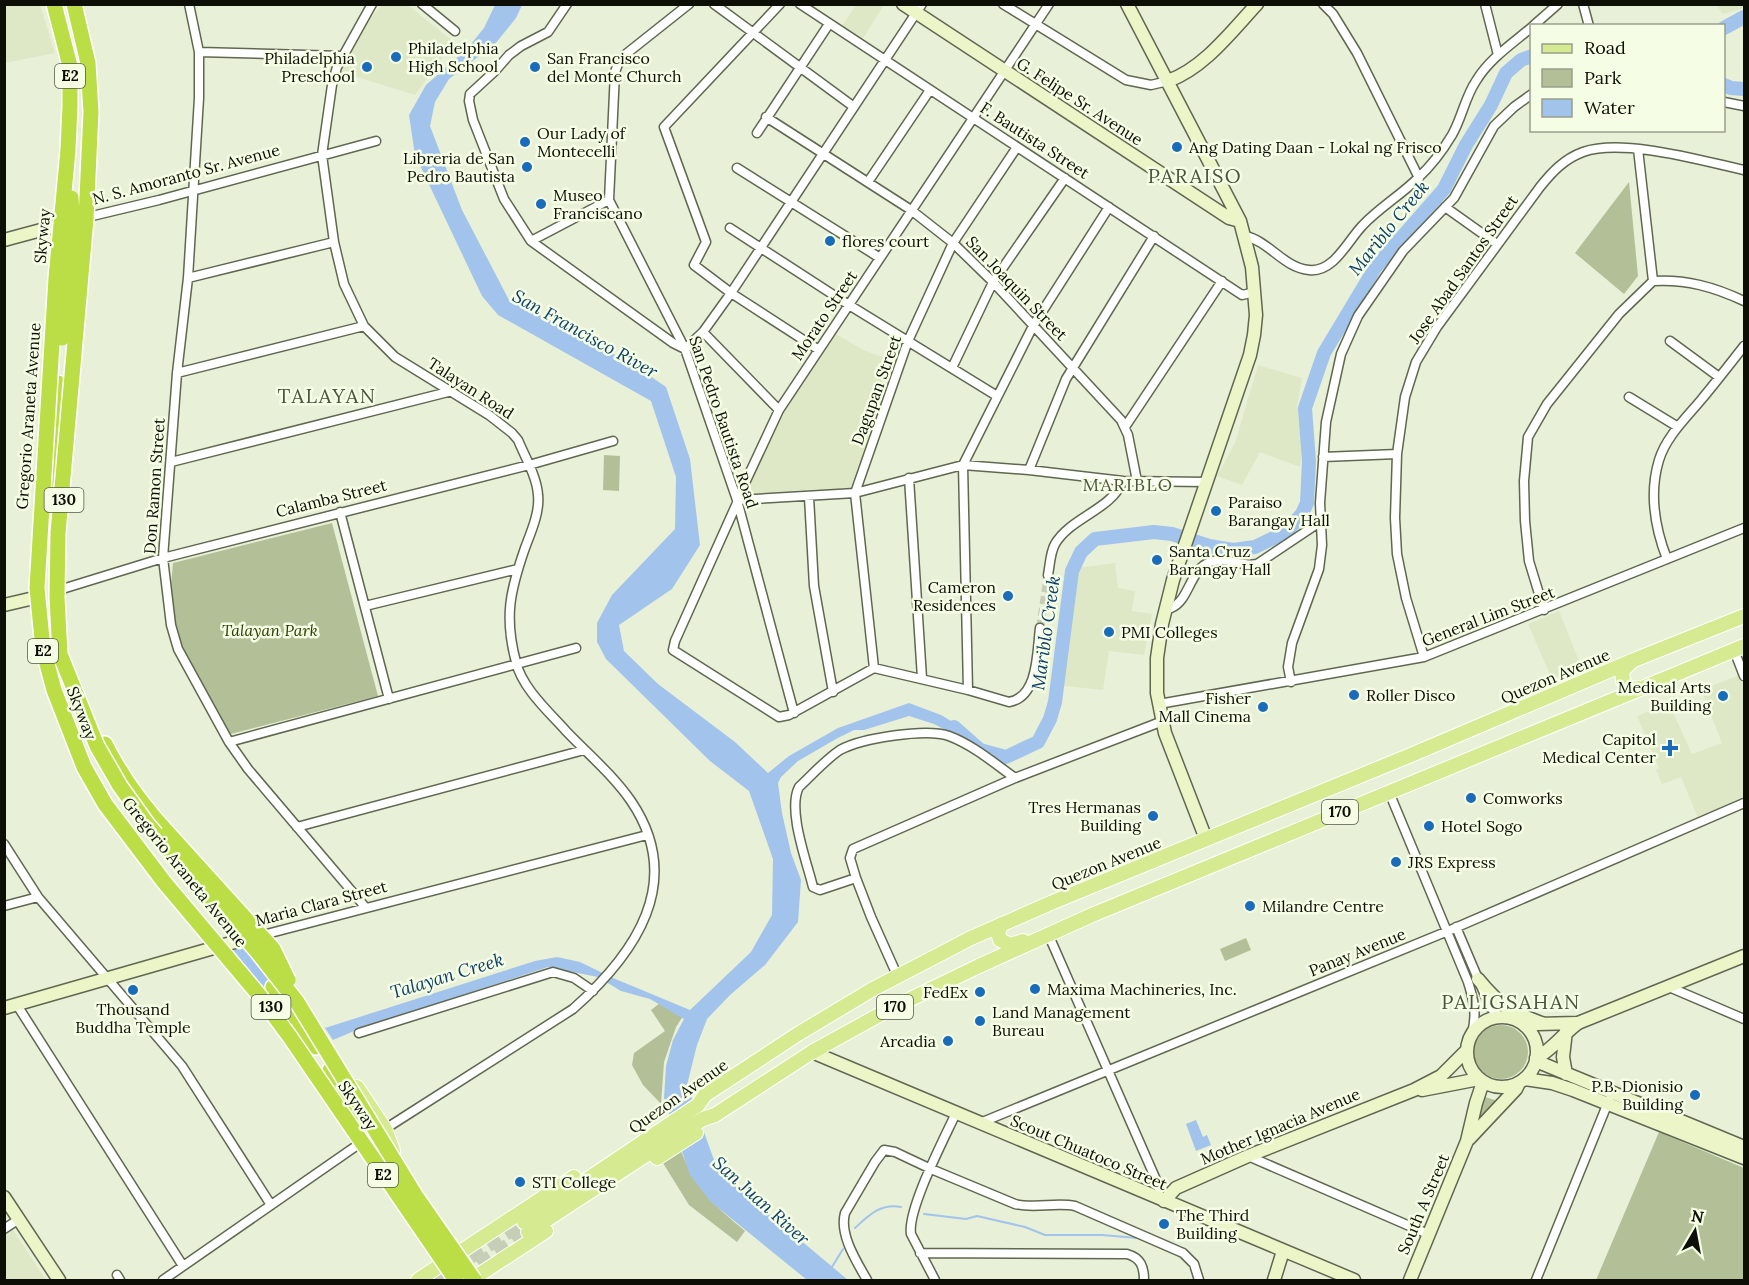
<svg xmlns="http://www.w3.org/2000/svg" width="1749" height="1285" font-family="Lora,serif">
	<rect width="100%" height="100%" fill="#e8f0d7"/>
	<path fill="#dee8c7" d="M5,4L40,5L55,53L5,63Z
		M382,5H408L454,42L415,95L341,72L370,19Z
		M856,5H884L860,43L839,30Z
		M1716,5H1744V8L1723,14Z
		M833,332L863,350L894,361L850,490L835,493L816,489L744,495L784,408Z
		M1258,365L1302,378L1297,406L1302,417L1304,440L1300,467L1260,452L1242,485L1217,476L1235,443Z
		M1115,563L1118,588L1135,591L1132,611L1152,614L1144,655L1109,651L1103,690L1064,686L1077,568Z
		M1559,611L1581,666L1552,679L1528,624Z
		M1740,675L1744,686V800L1699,820L1681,777L1662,784L1656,770L1659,768L1637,716L1669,704L1692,754L1722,743L1701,690Z
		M12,1228L46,1280H5V1233Z"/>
	<path fill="#b3c097" d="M1629,182L1638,276L1624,294L1575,253Z
		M604,455L620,456L619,491L603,490Z
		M332,523L378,696L227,735C204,692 176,650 171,601C170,589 172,576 173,563Z
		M1246,938L1251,950L1225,961L1220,949Z
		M660,1003L685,1013L676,1027L664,1062L661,1104L643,1085L632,1065L634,1053L665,1031L651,1010Z
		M1474 1052a27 27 0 1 1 54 0a27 27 0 1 1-54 0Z
		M1482,1096L1498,1101L1471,1129Z
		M1659,1132L1744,1168V1280H1596Z
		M681,1151C697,1191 713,1204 745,1231L737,1242L689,1205L663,1163Z"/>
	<path fill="#a2c4ec" d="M495,5H522L516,18L495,44L449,79L435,102L430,126L462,210L509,300L578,334L637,367L666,387L690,459L700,545L672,589L619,625L624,651L658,684L735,742L768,773L789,756L838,728L909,703L941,715L968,731L967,741L934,724L909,716L864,730H854L836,739L798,761L781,777L778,783L782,813L791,853L801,880L798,922L765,965L730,995L707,1019L697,1045L687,1085L718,1171L848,1280H807L711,1202L690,1175L664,1098L666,1066L673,1040L684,1019L650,999L621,991L598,977L548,967L354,1031L333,1040L325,1028L535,961L557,957L580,962L613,978L690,1010L751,952L772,915L773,859L749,791L710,761L606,659L597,642V623L612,595L675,529L676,477L651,401L498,315L482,296L415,155L409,115L426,85L467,49L484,28Z
		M1196,1120L1203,1137L1207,1135L1211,1145L1196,1151L1186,1124Z"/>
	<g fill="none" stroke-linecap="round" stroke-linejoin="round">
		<path stroke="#a2c4ec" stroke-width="2" d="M924,1214L966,1219L977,1216L1025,1227L1045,1235H1102L1137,1238
			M855,1228C869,1215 881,1203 901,1207
			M832,1267L843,1249"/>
		<path stroke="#a2c4ec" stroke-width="14" d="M1724,28L1744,17
			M1724,85L1731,88L1744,89
			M954,727L980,750L1006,757L1038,742L1050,719L1055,702L1072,571L1081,552L1095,539L1154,532L1172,534L1209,546L1233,550L1255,547L1286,532L1302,514L1307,503L1309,461L1305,408L1324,353L1375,268L1444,189L1466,145L1491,105L1506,73L1521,60L1532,56
			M239,946L276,997"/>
		<path stroke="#c7ceb8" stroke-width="8" stroke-dasharray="8 4" stroke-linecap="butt" d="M1040,628L1048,575"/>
		<path stroke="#c7ceb8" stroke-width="14" stroke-dasharray="14 7" stroke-linecap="butt" d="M461,1276L528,1232
			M435,1280L524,1222"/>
		<g stroke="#606751" stroke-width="11">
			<path id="street" d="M189,4L199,52V98L188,278L177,373L163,558L171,625L178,649L229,742L248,769L366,908
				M372,4L337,67L332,85L322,155L334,242L344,284L364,326L395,357L489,415L512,433L518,440C525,457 537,477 538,495C540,512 531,532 525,548C510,591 504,617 516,662C522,688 549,712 566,731C588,754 613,775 631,801C686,882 635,954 573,1009L385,1129
				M422,4L455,31
				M567,4L548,32L521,46L509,55L495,71L470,94L469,101L473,120L504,199L531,241L673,343L685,349L703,332L731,293L922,4
				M689,4L626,54L618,64L615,72L609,200L685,349L737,500L794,713
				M714,4L854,107
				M780,4L664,127L706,242L694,265L731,293L819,350
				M800,4L1242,295L1255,292
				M1003,4L1126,80L1151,85L1168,81
				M1323,4L1333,14L1357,53L1419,178
				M1485,4L1498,55
				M1583,4L1589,26
				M1533,26L1558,4
				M199,52L342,56
				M1724,102L1744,106
				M766,117L911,210L953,243L993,282L1121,420L1128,435L1137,481
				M757,133L829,24
				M1638,149L1653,281
				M737,168L880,258
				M868,182L930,90
				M1445,207L1497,244
				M88,217L159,200L376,141
				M730,228L849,305L997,396
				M1245,236C1269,241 1284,268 1309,270C1334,273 1348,240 1363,225C1379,208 1401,195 1418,178C1431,166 1443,150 1452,135C1462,118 1465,97 1476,81C1489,59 1513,43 1532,27
				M531,241L609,200
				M188,278L334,242
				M703,332L779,410
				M1670,341L1719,377
				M952,368L993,282L1065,178
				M177,373L364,326
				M1629,397L1678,427
				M1125,427L1222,281
				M1323,457L1397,454
				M171,462L452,391
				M1029,470L1066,379L1154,236
				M909,478L922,678
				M809,497L814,586L833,692
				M737,500L779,410L1049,4
				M737,500L855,493L963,465L1029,470L1123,481L1207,482
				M737,503L675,641L673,650L779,717L789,715L874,668L968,690L1009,702C1039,697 1037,650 1040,628
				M340,512L389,699
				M1667,559C1655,528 1649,493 1659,460C1666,437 1686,418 1701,400C1716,382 1730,364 1744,346
				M1048,575C1050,565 1050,553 1055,544C1071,517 1111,510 1123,481
				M59,590L163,558L529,465L613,441
				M365,606L518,569
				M1166,607L1171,608C1190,600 1189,570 1210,562C1225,556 1241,567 1257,564L1320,522
				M1544,610L1529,561L1525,521L1524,481L1528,437L1547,404L1619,314L1653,281C1686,279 1714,287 1744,301
				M1734,650L1744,676
				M1424,657L1406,598L1397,554L1395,518L1397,454L1405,397L1416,362L1437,327L1540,187C1552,172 1564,159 1583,152C1624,138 1702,161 1744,170
				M874,668L855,493L908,341L953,243L1017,147
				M1291,682L1288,667L1292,643L1319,569L1322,545L1320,503L1326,422L1341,354L1358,316L1403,251L1454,198L1494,126L1514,107L1532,94
				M968,690L963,465L1033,326L1109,207
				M1159,704L1424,657L1744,528
				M229,742L576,648
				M1389,792L1468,982C1474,1001 1477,1014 1472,1033
				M297,827L584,750
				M4,844L38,897L182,1066L271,1205
				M856,878L820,890L813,887C807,862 787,810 799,787C812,775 825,760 840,750C862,738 926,728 949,736C973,745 994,763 1015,778
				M4,906L38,897
				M1456,927L1490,1007L1500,1018
				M259,936L647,835
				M1049,936L1157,1182L1159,1190L1157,1198
				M897,975L871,917L856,878L850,858L853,849L1015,778L1163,721
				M1669,987L1744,1019
				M17,1005L183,1266
				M359,1033L553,972L574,978L593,991
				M980,1123L1448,931L1744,803
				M1248,1156L1428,1234
				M4,1229L19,1219
				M920,1253L1127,1254C1141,1258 1144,1267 1144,1280
				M117,1275L120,1280
				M163,1280L359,1144
				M867,1280C857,1262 839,1235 845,1213L875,1162L884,1150L895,1152L931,1169L1015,1204C1035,1209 1055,1202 1075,1206L1183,1253L1194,1264L1199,1280
				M935,1280L911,1234C907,1210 944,1139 956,1113
				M1536,1280L1609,1100"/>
		</g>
		<g stroke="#606751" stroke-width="15">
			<path id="secondary" d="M903,4L1229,218L1240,221
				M1127,4L1240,221L1252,267L1256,315L1254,335L1250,355L1173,580L1162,624L1157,658V693L1165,733L1206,839
				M1168,81C1204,68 1231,32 1257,4
				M4,240L67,223
				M4,605L34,598
				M1478,979C1500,1006 1511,1012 1544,1024
				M4,1008L245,939
				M1467 1052a35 35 0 1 1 70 0a35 35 0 1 1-70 0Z
				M1537,1024L1577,1023
				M1566,1031L1563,1057L1566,1074
				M812,1052L1354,1280
				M1536,1058C1550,1052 1565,1032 1578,1023L1744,956
				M1536,1061L1744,1147
				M1524,1079L1552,1083L1573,1090L1744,1158
				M1422,1090L1479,1079
				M1469,1139L1516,1089L1519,1083
				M4,1197L59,1280
				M1164,1201L1176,1188L1248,1156L1414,1090L1441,1076L1467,1050
				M1274,1280L1283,1251
				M1410,1280L1467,1141L1476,1103L1483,1082"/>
		</g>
		<g stroke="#fff" stroke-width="16">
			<path id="primary" d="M1632,661L1622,671L1623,681L1630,689L1642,688
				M1002,924L998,932L1000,940L1011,945L1023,941
				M357,1087L385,1129L393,1151
				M657,1158L696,1133
				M524,1222L698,1105L705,1095L798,1034L873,989L971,938L1053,902L1411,755L1634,660L1744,616
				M528,1232L672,1138L703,1119L715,1115L812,1052L890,1009L979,966L1092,915L1744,646
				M477,1276L546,1231
				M418,1280L574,1177"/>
		</g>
		<g stroke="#fff" stroke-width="18">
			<path id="highway" d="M48,532L58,383
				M105,744C122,778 142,805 168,833
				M273,987L316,1047
				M330,1070L374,1143L389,1156"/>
		</g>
		<use href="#street" stroke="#fff" stroke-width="8"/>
		<use href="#secondary" stroke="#ebf5c8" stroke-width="12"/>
		<use href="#primary" stroke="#d6eb91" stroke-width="14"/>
		<use href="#highway" stroke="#bbde47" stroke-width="15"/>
		<g stroke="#fff" stroke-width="18" stroke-linecap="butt">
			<path id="highway-bridge" d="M54,4L70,66V106L68,150L56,278L37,588L43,649L54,690L84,767L105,804L164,882L259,995L290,1037L456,1280
				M74,4L88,63L91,112L86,219L58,533L57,597L60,654L97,746L120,786L148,825L256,950L297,1002L415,1195L474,1280
				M62,338L73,227L71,198
				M168,833L273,949L288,980"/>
		</g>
		<use href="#highway-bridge" stroke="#bbde47" stroke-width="15"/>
	</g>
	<g fill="#1a6bb9" stroke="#f5fee4" stroke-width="2">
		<circle cx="396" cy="57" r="6"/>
		<circle cx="367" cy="67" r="6"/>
		<circle cx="535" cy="67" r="6"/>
		<circle cx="525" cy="142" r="6"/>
		<circle cx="1177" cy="147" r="6"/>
		<circle cx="527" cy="167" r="6"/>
		<circle cx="541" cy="204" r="6"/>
		<circle cx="830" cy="241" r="6"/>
		<circle cx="1216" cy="511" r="6"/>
		<circle cx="1157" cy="560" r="6"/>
		<circle cx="1008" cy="596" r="6"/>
		<circle cx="1109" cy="632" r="6"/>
		<circle cx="1354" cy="695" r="6"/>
		<circle cx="1723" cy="696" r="6"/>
		<circle cx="1263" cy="707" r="6"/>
		<path d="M1667 739h6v6h6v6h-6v6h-6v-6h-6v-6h6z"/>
		<circle cx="1471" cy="798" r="6"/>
		<circle cx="1153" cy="816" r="6"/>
		<circle cx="1429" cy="826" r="6"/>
		<circle cx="1396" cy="862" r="6"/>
		<circle cx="1250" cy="906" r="6"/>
		<circle cx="1035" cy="989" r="6"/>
		<circle cx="133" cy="990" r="6"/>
		<circle cx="980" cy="992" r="6"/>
		<circle cx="980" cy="1021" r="6"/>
		<circle cx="948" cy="1041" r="6"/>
		<circle cx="1695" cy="1095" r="6"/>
		<circle cx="520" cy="1182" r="6"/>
		<circle cx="1164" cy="1224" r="6"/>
	</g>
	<g text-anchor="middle" stroke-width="5" stroke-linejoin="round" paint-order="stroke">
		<g fill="#f5fee4" stroke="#535749" stroke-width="1.5">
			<rect x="55" y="64" width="30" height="24" rx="4.5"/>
			<rect x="44.5" y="488" width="39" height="24" rx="4.5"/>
			<rect x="28" y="639" width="30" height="24" rx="4.5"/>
			<rect x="1322" y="800" width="36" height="24" rx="4.5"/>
			<rect x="251.5" y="995" width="39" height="24" rx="4.5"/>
			<rect x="877" y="995" width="36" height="24" rx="4.5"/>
			<rect x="368" y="1163" width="30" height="24" rx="4.5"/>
		</g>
		<g font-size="15" font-weight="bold" fill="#0d0f07">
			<text x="70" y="81">E2</text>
			<text x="64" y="505">130</text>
			<text x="43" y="656">E2</text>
			<text x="1340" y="817">170</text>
			<text x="271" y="1012">130</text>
			<text x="895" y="1012">170</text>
			<text x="383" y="1180">E2</text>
		</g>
		<g font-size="16" fill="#0d0f07" stroke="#f5fee4" text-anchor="start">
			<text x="408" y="54">Philadelphia<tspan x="408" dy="18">High School</tspan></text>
			<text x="355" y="64" text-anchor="end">Philadelphia<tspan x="355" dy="18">Preschool</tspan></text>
			<text x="547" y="64">San Francisco<tspan x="547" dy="18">del Monte Church</tspan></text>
			<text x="537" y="139">Our Lady of<tspan x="537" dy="18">Montecelli</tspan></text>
			<text x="1189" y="153">Ang Dating Daan - Lokal ng Frisco</text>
			<text x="515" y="164" text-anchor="end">Libreria de San<tspan x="515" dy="18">Pedro Bautista</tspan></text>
			<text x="553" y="201">Museo<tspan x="553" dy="18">Franciscano</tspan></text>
			<text x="842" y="247">flores court</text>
			<text x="1228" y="508">Paraiso<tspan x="1228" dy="18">Barangay Hall</tspan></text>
			<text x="1169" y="557">Santa Cruz<tspan x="1169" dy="18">Barangay Hall</tspan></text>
			<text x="996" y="593" text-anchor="end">Cameron<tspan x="996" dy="18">Residences</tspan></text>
			<text x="1121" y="638">PMI Colleges</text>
			<text x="1711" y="693" text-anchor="end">Medical Arts<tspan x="1711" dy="18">Building</tspan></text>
			<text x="1366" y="701">Roller Disco</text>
			<text x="1251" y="704" text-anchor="end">Fisher<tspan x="1251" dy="18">Mall Cinema</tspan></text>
			<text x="1656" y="745" text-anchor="end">Capitol<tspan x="1656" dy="18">Medical Center</tspan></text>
			<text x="1483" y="804">Comworks</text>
			<text x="1141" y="813" text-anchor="end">Tres Hermanas<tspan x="1141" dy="18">Building</tspan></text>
			<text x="1441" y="832">Hotel Sogo</text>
			<text x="1408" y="868">JRS Express</text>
			<text x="1262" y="912">Milandre Centre</text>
			<text x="1047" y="995">Maxima Machineries, Inc.</text>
			<text x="968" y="998" text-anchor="end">FedEx</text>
			<text x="133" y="1015" text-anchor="middle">Thousand<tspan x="133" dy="18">Buddha Temple</tspan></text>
			<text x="992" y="1018">Land Management<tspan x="992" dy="18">Bureau</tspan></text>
			<text x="936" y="1047" text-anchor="end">Arcadia</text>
			<text x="1683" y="1092" text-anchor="end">P.B. Dionisio<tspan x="1683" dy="18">Building</tspan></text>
			<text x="532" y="1188">STI College</text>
			<text x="1176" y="1221">The Third<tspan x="1176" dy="18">Building</tspan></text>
		</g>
		<g font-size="16" fill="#0d0f07" stroke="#f5fee4">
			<text transform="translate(1080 101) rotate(33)" y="6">G. Felipe Sr. Avenue</text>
			<text transform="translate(1035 140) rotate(33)" y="6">F. Bautista Street</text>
			<text transform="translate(186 174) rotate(-15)" y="6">N. S. Amoranto Sr. Avenue</text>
			<text transform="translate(42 236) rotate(-85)" y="6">Skyway</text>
			<text transform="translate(1463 269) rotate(-55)" y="6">Jose Abad Santos Street</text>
			<text transform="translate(1017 288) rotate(46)" y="6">San Joaquin Street</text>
			<text transform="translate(824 315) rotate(-56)" y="6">Morato Street</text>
			<text transform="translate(471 388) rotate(33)" y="6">Talayan Road</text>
			<text transform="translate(876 390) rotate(-70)" y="6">Dagupan Street</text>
			<text transform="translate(28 416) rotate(-86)" y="6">Gregorio Araneta Avenue</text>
			<text transform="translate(724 422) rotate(71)" y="6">San Pedro Bautista Road</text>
			<text transform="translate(154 486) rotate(-86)" y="6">Don Ramon Street</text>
			<text transform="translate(331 498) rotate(-14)" y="6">Calamba Street</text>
			<text transform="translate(1488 616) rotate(-21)" y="6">General Lim Street</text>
			<text transform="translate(1555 676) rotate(-23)" y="6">Quezon Avenue</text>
			<text transform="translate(82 713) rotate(69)" y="6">Skyway</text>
			<text transform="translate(1106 863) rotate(-22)" y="6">Quezon Avenue</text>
			<text transform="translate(185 872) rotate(51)" y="6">Gregorio Araneta Avenue</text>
			<text transform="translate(321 903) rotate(-15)" y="6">Maria Clara Street</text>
			<text transform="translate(1357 952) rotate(-22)" y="6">Panay Avenue</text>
			<text transform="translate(678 1096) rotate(-35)" y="6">Quezon Avenue</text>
			<text transform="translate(358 1105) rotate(56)" y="6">Skyway</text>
			<text transform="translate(1280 1126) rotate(-23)" y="6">Mother Ignacia Avenue</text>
			<text transform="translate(1089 1152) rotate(23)" y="6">Scout Chuatoco Street</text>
			<text transform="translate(1423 1204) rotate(-67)" y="6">South A Street</text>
		</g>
		<g font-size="16" font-style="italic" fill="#2f3b01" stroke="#f5fee4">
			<text x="270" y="636">Talayan Park</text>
		</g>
		<g font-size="18" font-style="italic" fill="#0b3d6d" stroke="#f5fee4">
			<text transform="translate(1389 228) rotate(-51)" y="6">Mariblo Creek</text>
			<text transform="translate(585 334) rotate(29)" y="6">San Francisco River</text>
			<text transform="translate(1046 633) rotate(-82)" y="6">Mariblo Creek</text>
			<text transform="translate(447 976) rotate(-17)" y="6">Talayan Creek</text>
			<text transform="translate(761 1201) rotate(42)" y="6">San Juan River</text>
		</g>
		<g font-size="18" letter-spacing="1.5" fill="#4c533e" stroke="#f5fee4">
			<text x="1128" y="491">MARIBLO</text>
		</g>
		<g font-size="20" letter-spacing="1.5" fill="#4c533e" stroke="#f5fee4">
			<text x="1195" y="183">PARAISO</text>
			<text x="327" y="403">TALAYAN</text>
			<text x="1511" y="1009">PALIGSAHAN</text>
		</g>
	</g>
	<rect width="1749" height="1285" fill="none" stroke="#0d0f07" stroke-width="12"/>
	<rect x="1530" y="24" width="195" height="108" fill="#f5fee4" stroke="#989e8c" stroke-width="1.5"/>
	<rect x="1542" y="44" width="30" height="9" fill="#d6eb91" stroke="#989e8c" stroke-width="1.5"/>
	<text x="1584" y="54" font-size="18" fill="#0d0f07">Road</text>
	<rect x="1542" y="69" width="30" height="18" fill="#b3c097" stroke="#989e8c" stroke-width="1.5"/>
	<text x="1584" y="84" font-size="18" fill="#0d0f07">Park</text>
	<rect x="1542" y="99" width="30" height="18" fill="#a2c4ec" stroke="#989e8c" stroke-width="1.5"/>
	<text x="1584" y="114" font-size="18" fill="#0d0f07">Water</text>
	<g transform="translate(1695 1231) rotate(10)" stroke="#f5fee4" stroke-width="4.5" paint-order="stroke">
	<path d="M0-4.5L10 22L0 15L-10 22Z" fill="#0d0f07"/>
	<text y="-9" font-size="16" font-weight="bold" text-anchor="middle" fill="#0d0f07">N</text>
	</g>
</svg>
